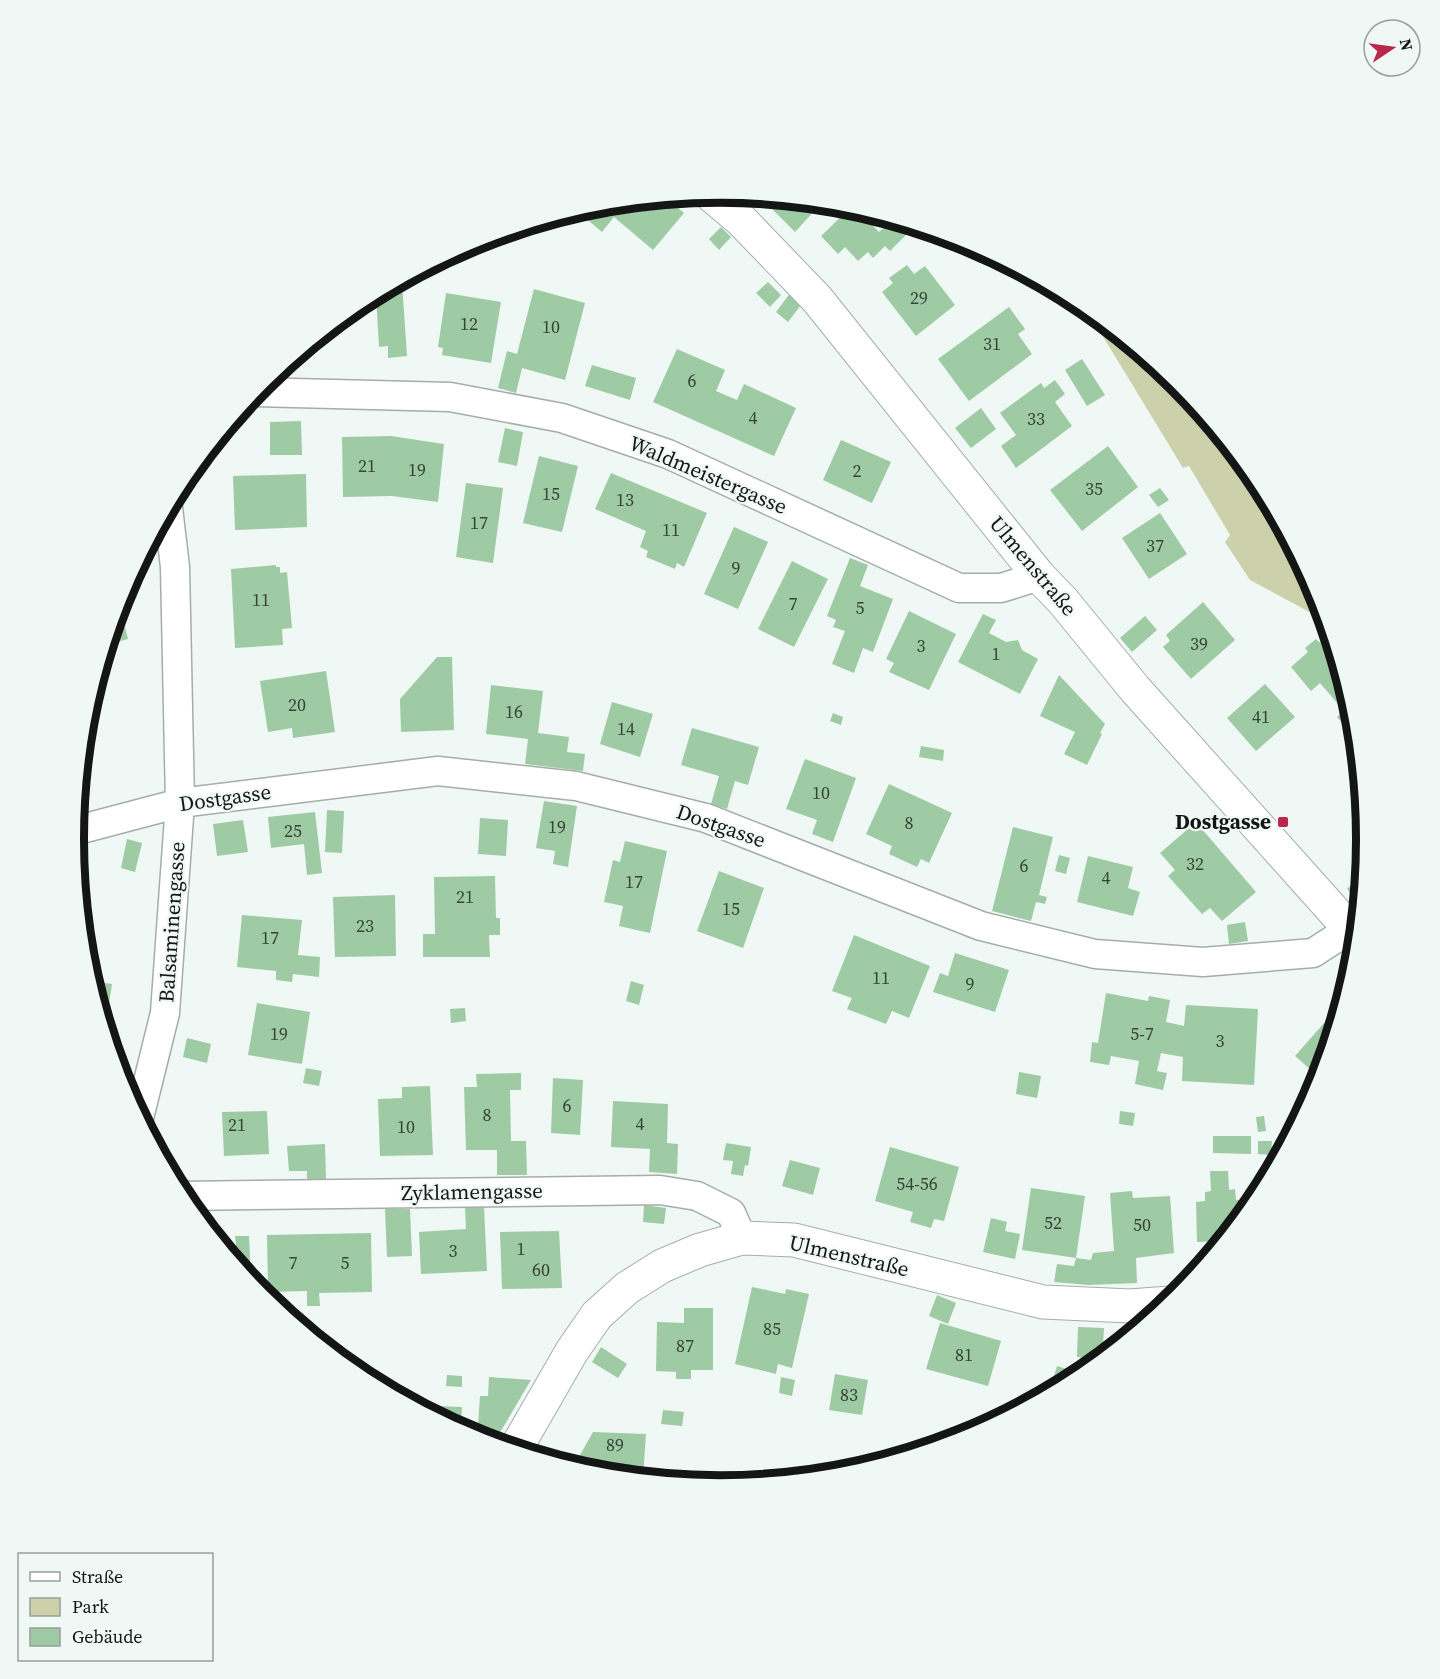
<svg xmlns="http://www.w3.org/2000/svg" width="1440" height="1679" font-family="'Source Serif 4',serif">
	<rect width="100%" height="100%" fill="#f0f8f6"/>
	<path fill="#ccd1ac" d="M1085,307L1177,383L1258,481L1317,592L1326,621L1250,580L1225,542L1230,535L1189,466L1183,468Z"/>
	<path fill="#9ecba4" d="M666,198L684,213L653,250L614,217L602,232L577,211L594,205Z
		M780,199L811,202L817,208L795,232L771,208Z
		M851,207L856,208L879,232L892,219L915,226L890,251L885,246L873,258L868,252L858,261L845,247L838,254L821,236Z
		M721,227L731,237L719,250L709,239Z
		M907,265L914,274L925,266L955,305L916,336L882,292L893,283L889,278Z
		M768,282L781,295L770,307L756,293Z
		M402,283L407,356L388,358V346L379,347L376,294H381V291L395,284Z
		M534,289L585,303L565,380L522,368L516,393L498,388L507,351L517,354Z
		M791,292L804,301L788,322L776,312Z
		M446,293L501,302L491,363L442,355L443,348L438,347Z
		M1009,307L1025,329L1018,334L1032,354L969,401L938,359Z
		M338,321L339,335L320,336Z
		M677,349L725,370L716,391L737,400L744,384L796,408L774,456L653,402Z
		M1082,359L1105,395L1087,406L1065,370Z
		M592,365L636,378L630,400L585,386Z
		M1055,380L1065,394L1055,402L1072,426L1016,468L1001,446L1016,435L1000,413L1041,383L1044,388Z
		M981,408L996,429L971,448L955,428Z
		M301,421L302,455H270V422Z
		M505,428L523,432L517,466L498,462Z
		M391,436L444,444L438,502L392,496L343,497L342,437Z
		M841,440L891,462L872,503L823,480Z
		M1108,446L1138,487L1082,531L1050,490Z
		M539,456L578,466L562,532L523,523Z
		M611,473L707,513L684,567L677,563L675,569L646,557L648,551L640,547L646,531L595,509Z
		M306,474L307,527L235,530L233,476Z
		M466,483L503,488L493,563L456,557Z
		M1160,488L1169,500L1158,507L1149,495Z
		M1160,513L1187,554L1149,579L1122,538Z
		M734,527L768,542L738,609L704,594Z
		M850,558L868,565L860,586L893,599L873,652L863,648L854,673L832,664L845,631L833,627L836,620L827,616Z
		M792,561L828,579L794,647L758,629Z
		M276,565V567H280V573L287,572L292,628L282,629L283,645L235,648L231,569Z
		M1203,602L1235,640L1191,679L1163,647L1170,641L1166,635Z
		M119,604L128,639L109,644L111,652L104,654Z
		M909,611L956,634L929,690L889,672L894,663L886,659Z
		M983,614L996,620L989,633L1006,642L1018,640L1022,650L1038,659L1020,694L958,662Z
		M1145,616L1157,630L1132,652L1120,638Z
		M1316,639L1319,642L1334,648L1354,714L1356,729L1351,733L1337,717L1344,711L1320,683L1311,691L1291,667L1308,652L1305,648Z
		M437,657H452L454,730L401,732L400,699Z
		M326,671L335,732L293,738L292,728L268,732L260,681Z
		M1059,675L1105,724L1100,733L1102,734L1087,765L1064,754L1075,732L1040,716Z
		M1265,684L1295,717L1256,751L1227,718Z
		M491,685L543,691L538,733L569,737L567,752L585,754L583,771L525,764L528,739L486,734Z
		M612,702L653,714L640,757L600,744Z
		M833,713L843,717L841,725L830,721Z
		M692,728L759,747L748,785L735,781L727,809L711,804L719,776L681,765Z
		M921,746L944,750L943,761L919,757Z
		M805,759L856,778L833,842L812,834L817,820L786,809Z
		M889,784L952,813L929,863L921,859L917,867L889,854L892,846L866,834Z
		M544,801L577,806L568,867L553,864L555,851L536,848Z
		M327,810L344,811L342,853L325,852Z
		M315,812L322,873L307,875L304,844L271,848L268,817Z
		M480,818L508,820L506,856L478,854Z
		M243,820L248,852L217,856L213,824Z
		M1196,822L1256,892L1222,921L1210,908L1202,914L1168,876L1175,870L1160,853Z
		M1013,827L1053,837L1039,895L1047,897L1045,904L1036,902L1031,921L992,911Z
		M127,839L142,843L135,872L121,868Z
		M625,841L667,851L650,933L619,926L623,906L604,902L613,860L620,862Z
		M1059,855L1070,858L1066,874L1055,871Z
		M1088,856L1133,867L1128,888L1140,892L1133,916L1077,902Z
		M719,871L764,888L743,948L697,931Z
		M1363,873L1362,888L1360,904L1347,889Z
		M82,874L93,920L82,922L77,875Z
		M495,876L496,918H500V935H489L490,957H423V934H435L434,877Z
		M395,895L396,956L335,957L333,897Z
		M242,915L302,920L298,955L320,957L319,977L293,974L292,982L276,980V971L237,967Z
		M1245,922L1248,941L1229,944L1227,925Z
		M854,935L930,966L909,1018L892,1011L886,1024L847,1009L852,998L832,991Z
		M955,953L1009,970L995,1012L933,992L940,973L948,976Z
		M91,981L112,984L105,1030Z
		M631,981L644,985L639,1005L626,1001Z
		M1106,993L1148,1001L1149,996L1170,1000L1166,1022L1184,1026L1186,1005L1258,1009L1254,1085L1182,1081L1183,1057L1161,1053L1157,1071L1167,1073L1163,1090L1135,1084L1139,1061L1111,1056L1109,1065L1090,1062L1092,1042L1098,1043Z
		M257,1003L310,1012L302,1064L248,1055Z
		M465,1008L466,1021L451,1023L450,1009Z
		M1324,1023L1334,1032L1320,1078L1295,1056Z
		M187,1038L211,1044L207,1063L183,1057Z
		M306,1068L322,1071L319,1086L303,1083Z
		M1019,1072L1041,1076L1037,1098L1016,1094Z
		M521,1073V1090H510L511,1141H526L527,1175H497V1150H466L464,1087H477L476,1074Z
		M553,1078L583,1080L580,1135L551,1133Z
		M430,1086L433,1155L380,1156L378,1099L402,1098V1087Z
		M613,1101L668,1104L667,1143L678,1144L677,1174L649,1172L650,1149L611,1147Z
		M267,1111L269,1154L224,1156L222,1112Z
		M1120,1111L1135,1113L1133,1126L1119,1124Z
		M1264,1116L1266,1131L1258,1132L1256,1117Z
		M1213,1136H1251V1154L1213,1153Z
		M1258,1141H1272L1271,1155L1258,1154Z
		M726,1143L751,1147L748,1166L745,1165L743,1176L731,1174L733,1161L723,1160Z
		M325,1144L326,1179L307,1180V1171H289L287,1146Z
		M890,1147L959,1167L944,1221L934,1219L931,1228L910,1222L913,1212L875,1201Z
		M790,1160L820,1168L813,1195L782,1186Z
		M1210,1171H1228L1229,1190L1235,1189L1236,1200H1243L1244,1216L1223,1241L1197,1242L1196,1202L1205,1201V1192L1211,1191Z
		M1031,1188L1085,1196L1076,1258L1022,1250Z
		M1132,1191L1133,1198L1170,1196L1174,1253L1136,1258L1137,1283L1089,1285L1054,1282L1057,1264L1074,1266L1076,1258L1091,1260L1093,1253L1114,1251L1110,1193Z
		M644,1205L666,1208L664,1224L643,1222Z
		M484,1207L487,1271L421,1274L419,1232L466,1229L465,1208Z
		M385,1209H410L412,1256L387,1257Z
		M991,1218L1007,1222L1005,1231L1020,1234L1015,1259L983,1252Z
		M559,1231L562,1288L502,1289L500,1232Z
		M371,1233L372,1292L319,1293L320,1306H307V1291L268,1292L267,1235Z
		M235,1236H249L251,1283L221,1245H236Z
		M752,1287L785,1294L786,1289L809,1294L792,1368L778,1364L776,1374L735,1364Z
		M937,1295L956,1303L948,1324L929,1316Z
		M684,1308H713V1370H691V1379H676V1372L656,1371L657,1322L684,1323Z
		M940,1323L1001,1341L988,1386L926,1369Z
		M1078,1327L1104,1328L1102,1359L1077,1357Z
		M601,1347L627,1364L618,1378L592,1362Z
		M1057,1366L1083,1374L1049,1393Z
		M835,1374L868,1380L862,1415L829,1410Z
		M447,1375L462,1376V1387L446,1386Z
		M376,1376H387V1390L376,1385Z
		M489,1377L531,1380L498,1436L469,1435L413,1405L462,1407L461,1425L478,1426L480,1396H488Z
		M781,1377L795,1380L792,1396L779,1393Z
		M663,1410L684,1412L682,1426L661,1424Z
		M593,1432L646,1434L643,1478L629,1477L623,1473L621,1476L610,1475L579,1457Z"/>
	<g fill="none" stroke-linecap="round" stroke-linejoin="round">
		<g stroke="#a5adab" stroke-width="31">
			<path id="street" d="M255,392L450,397L562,418L668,454L959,588H1001L1039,576
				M74,831L180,803L438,771L576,786L706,818L981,926L1095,954L1203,962L1313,953L1350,929
				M139,1118L165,1013L180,803L175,567L168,508
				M181,1196L660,1190L697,1196L731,1213L742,1238"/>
		</g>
		<g stroke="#a5adab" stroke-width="35">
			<path id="secondary" d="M710,194L741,220L817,299L1039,576L1063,601L1135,689L1357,937
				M515,1450L572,1351L597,1315L627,1288L662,1266L700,1250L742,1238L794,1240L1043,1302L1130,1306L1170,1303"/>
		</g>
		<use href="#street" stroke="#fff" stroke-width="28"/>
		<use href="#secondary" stroke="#fff" stroke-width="33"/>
	</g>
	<rect fill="#b9284a" stroke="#f0f8f6" stroke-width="2" x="1277" y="816" width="12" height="12" rx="3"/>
	<g text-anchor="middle" stroke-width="4.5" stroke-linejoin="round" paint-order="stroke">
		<g font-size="18" fill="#364339">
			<text x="919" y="304">29</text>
			<text x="469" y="330">12</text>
			<text x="551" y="333">10</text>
			<text x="992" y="350">31</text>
			<text x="692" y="387">6</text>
			<text x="753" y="424">4</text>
			<text x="1036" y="425">33</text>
			<text x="367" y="472">21</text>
			<text x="417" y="476">19</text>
			<text x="857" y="477">2</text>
			<text x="1094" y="495">35</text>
			<text x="551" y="500">15</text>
			<text x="625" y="506">13</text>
			<text x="479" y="529">17</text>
			<text x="671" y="536">11</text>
			<text x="1155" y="552">37</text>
			<text x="736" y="574">9</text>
			<text x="261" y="606">11</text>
			<text x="793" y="610">7</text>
			<text x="860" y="614">5</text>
			<text x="1199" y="650">39</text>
			<text x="921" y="652">3</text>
			<text x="996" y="660">1</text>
			<text x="297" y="711">20</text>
			<text x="514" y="718">16</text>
			<text x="1261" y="723">41</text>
			<text x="626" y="735">14</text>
			<text x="821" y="799">10</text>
			<text x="909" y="829">8</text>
			<text x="557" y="833">19</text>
			<text x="293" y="837">25</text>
			<text x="1195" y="870">32</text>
			<text x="1024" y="872">6</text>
			<text x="1106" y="884">4</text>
			<text x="634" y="888">17</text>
			<text x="465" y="903">21</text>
			<text x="731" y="915">15</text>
			<text x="365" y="932">23</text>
			<text x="270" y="944">17</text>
			<text x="881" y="984">11</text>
			<text x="970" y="990">9</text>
			<text x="279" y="1040">19</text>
			<text x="1142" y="1040">5-7</text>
			<text x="1220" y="1047">3</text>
			<text x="567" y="1112">6</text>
			<text x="487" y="1121">8</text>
			<text x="640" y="1130">4</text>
			<text x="237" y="1131">21</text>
			<text x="406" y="1133">10</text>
			<text x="917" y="1190">54-56</text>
			<text x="1053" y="1229">52</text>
			<text x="1142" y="1231">50</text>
			<text x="521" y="1255">1</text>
			<text x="453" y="1257">3</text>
			<text x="293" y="1269">7</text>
			<text x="345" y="1269">5</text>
			<text x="541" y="1276">60</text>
			<text x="772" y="1335">85</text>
			<text x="685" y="1352">87</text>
			<text x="964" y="1361">81</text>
			<text x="849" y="1401">83</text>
			<text x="615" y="1451">89</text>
		</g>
		<g font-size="21" fill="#131615" stroke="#f0f8f6">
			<text transform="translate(708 475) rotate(23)" y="7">Waldmeistergasse</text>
			<text transform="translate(1033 566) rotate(50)" y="7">Ulmenstraße</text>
			<text transform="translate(225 798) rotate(-8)" y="7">Dostgasse</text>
			<text transform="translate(721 826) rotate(19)" y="7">Dostgasse</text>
			<text transform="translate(172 922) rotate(-86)" y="7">Balsaminengasse</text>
			<text transform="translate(472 1192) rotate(-1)" y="7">Zyklamengasse</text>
			<text transform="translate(849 1256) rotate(13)" y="7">Ulmenstraße</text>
		</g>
		<g font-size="21" font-weight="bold" fill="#131615" stroke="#f0f8f6" text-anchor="end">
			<text x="1271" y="829">Dostgasse</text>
		</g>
	</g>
	<path d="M0 0H1440V1679H0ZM84 839a636 636 0 1 1 1272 0a636 636 0 1 1-1272 0Z" fill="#f0f8f6" fill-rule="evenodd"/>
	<path fill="none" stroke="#131615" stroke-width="8" d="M84 839a636 636 0 1 1 1272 0a636 636 0 1 1-1272 0Z"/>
	<rect x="18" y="1553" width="195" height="108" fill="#f0f8f6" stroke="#989e9c" stroke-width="1.5"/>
	<rect x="30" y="1572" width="30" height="9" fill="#ffffff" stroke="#989e9c" stroke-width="1.5"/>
	<text x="72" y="1583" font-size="18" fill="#131615">Straße</text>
	<rect x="30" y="1598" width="30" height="18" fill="#ccd1ac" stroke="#989e9c" stroke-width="1.5"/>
	<text x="72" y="1613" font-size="18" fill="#131615">Park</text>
	<rect x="30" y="1628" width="30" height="18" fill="#9ecba4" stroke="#989e9c" stroke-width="1.5"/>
	<text x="72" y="1643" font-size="18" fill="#131615">Gebäude</text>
	<g transform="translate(1392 48) rotate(77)"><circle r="28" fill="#f0f8f6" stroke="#989e9c" stroke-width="1.5"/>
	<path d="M0-4.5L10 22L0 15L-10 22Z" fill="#b9284a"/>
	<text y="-9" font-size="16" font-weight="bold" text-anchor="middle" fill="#131615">N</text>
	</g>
</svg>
